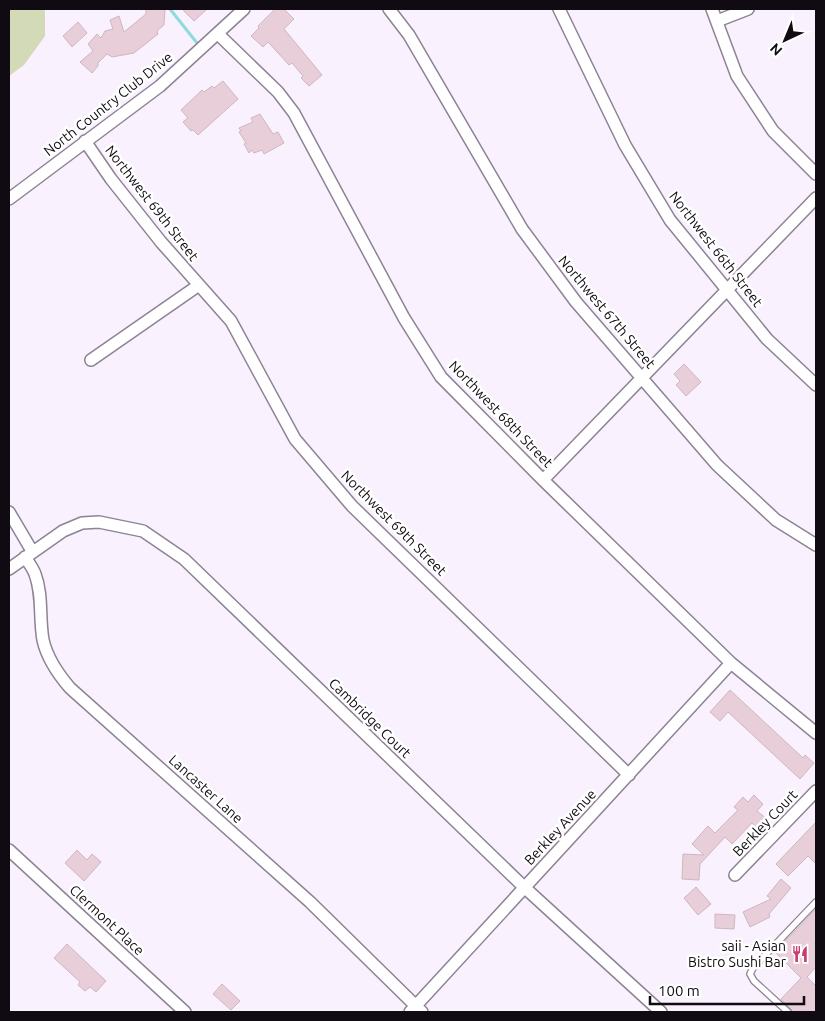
<svg xmlns="http://www.w3.org/2000/svg" width="825" height="1021" font-family="Ubuntu,sans-serif">
	<rect width="100%" height="100%" fill="#f9f1fd"/>
	<path fill="#d3dab7" d="M9,9H45V36L24,65L9,76Z"/>
	<g fill="none" stroke-linecap="round" stroke-linejoin="round">
		<path stroke="#8edbdd" stroke-width="3" d="M170,9L197,43"/>
	</g>
	<path fill="#e7ced8" stroke="#cfb6c0" d="M146,9H165L164,25L157,31L158,34L134,53L112,57L107,54L98,63V66L92,73L80,62L93,51L88,44L97,34L101,38L105,31L113,29L110,20L119,16L124,32L146,14Z
		M182,9H207L194,21Z
		M275,9H284L294,19L284,29L322,75L309,86L301,78L303,76L292,63L289,65L268,42L263,47L251,36L259,28L258,26Z
		M78,22L87,33L72,47L63,36Z
		M223,81L238,99L198,135L193,130L191,131L183,122L188,118L181,110L202,90L204,92L212,86L214,88Z
		M260,114L273,134L278,132L284,143L264,154L262,150L254,153L252,150L249,153L244,144L246,143L239,132L241,131L239,128L253,122L251,118Z
		M684,364L701,382L686,396L676,385L680,381L674,374Z
		M730,690L803,758L805,755L814,763L800,779L728,712L720,721L710,712Z
		M754,795L763,804L757,811L767,819L758,829L752,823L732,844L725,837L700,864L699,880L682,879L683,854L704,855L692,844L708,826L715,833L738,810L734,807L743,797L748,802Z
		M816,822V864L808,856L788,876L776,864Z
		M77,850L87,860L92,854L101,862L84,881L65,863Z
		M781,879L791,888L769,914L770,917L750,927L743,912L771,899L767,896Z
		M696,887L711,904L698,915L684,898Z
		M816,909V967L807,977L816,986V1012H793L791,1009L781,999L801,978L775,952Z
		M715,914L735,915L734,929L715,928Z
		M67,944L106,981L96,992L90,987L85,991L78,985L80,982L54,958Z
		M222,984L240,1001L231,1010L213,994Z"/>
	<g fill="none" stroke-linecap="round" stroke-linejoin="round">
		<g stroke="#8e8294" stroke-width="8">
			<path id="lane" d="M788,1012L754,981L750,974L753,968L816,902"/>
		</g>
		<g stroke="#8e8294" stroke-width="14">
			<path id="street" d="M389,9L409,35L522,229L576,302L717,465L776,520L816,545
				M559,9L625,145L670,220L767,339L816,385
				M712,9L737,76L773,131L816,174
				M717,21L748,9
				M218,34L278,92L294,113L404,318L441,377L543,480L731,663L816,733
				M85,141L111,179L161,242L231,321L295,439L352,506L629,775
				M9,199L160,86L244,9
				M91,360L199,285
				M543,480L816,198
				M9,512L32,551
				M25,557C28,562 33,568 35,574C43,595 39,618 43,640C47,658 58,674 70,688L310,902L422,1012
				M9,569L63,531L82,523L99,522L143,531L184,559L524,887L661,1012
				M9,850L185,1012
				M735,875L816,791
				M410,1012L731,663"/>
		</g>
		<use href="#lane" stroke="#fff" stroke-width="5.5"/>
		<use href="#street" stroke="#fff" stroke-width="11"/>
	</g>
	<defs>
		<g id="restaurant-bare" transform="scale(1.35)"><path d="M-5-6h1v4h1v-4h1v4h1v-4h1v5L-1.5 .5V6h-2V.5L-5-1ZM5-6V6H3V1.5H1.5Q1.5-4 5-6Z" fill="#c93d6f" stroke="#fff" stroke-width="2.5" paint-order="stroke"/></g>
	</defs>
	<g fill-rule="evenodd">
		<use href="#restaurant-bare" x="800" y="954"/>
	</g>
	<g text-anchor="middle" stroke-width="5" stroke-linejoin="round" paint-order="stroke">
		<g font-size="14" fill="#100b12" stroke="#fff">
			<text transform="translate(108 104) rotate(-38)" y="5">North Country Club Drive</text>
			<text transform="translate(152 203) rotate(52)" y="5">Northwest 69th Street</text>
			<text transform="translate(716 249) rotate(52)" y="5">Northwest 66th Street</text>
			<text transform="translate(607 312) rotate(50)" y="5">Northwest 67th Street</text>
			<text transform="translate(501 414) rotate(46)" y="5">Northwest 68th Street</text>
			<text transform="translate(394 523) rotate(45)" y="5">Northwest 69th Street</text>
			<text transform="translate(370 718) rotate(44)" y="5">Cambridge Court</text>
			<text transform="translate(206 789) rotate(42)" y="5">Lancaster Lane</text>
			<text transform="translate(765 823) rotate(-46)" y="5">Berkley Court</text>
			<text transform="translate(560 827) rotate(-47)" y="5">Berkley Avenue</text>
			<text transform="translate(107 920) rotate(43)" y="5">Clermont Place</text>
		</g>
		<g font-size="14" fill="#100b12" stroke="#fff" text-anchor="end">
			<text x="786" y="951">saii - Asian<tspan x="786" dy="16">Bistro Sushi Bar</tspan></text>
		</g>
	</g>
	<rect width="825" height="1021" fill="none" stroke="#100b12" stroke-width="20"/>
	<g transform="translate(785 40) rotate(224)" stroke="#ffffff" stroke-width="4" paint-order="stroke">
	<path d="M0-4L9 19L0 12L-9 19Z" fill="#100b12"/>
	<text y="-8" font-size="14" font-weight="bold" text-anchor="middle" fill="#100b12">N</text>
	</g>
	<path d="M650 996v8h154v-8" fill="none" stroke="#100b12" stroke-width="2.5"/>
	<text x="658" y="996" font-size="15" fill="#100b12" stroke="#ffffff" stroke-width="4" paint-order="stroke">100 m</text>
</svg>
